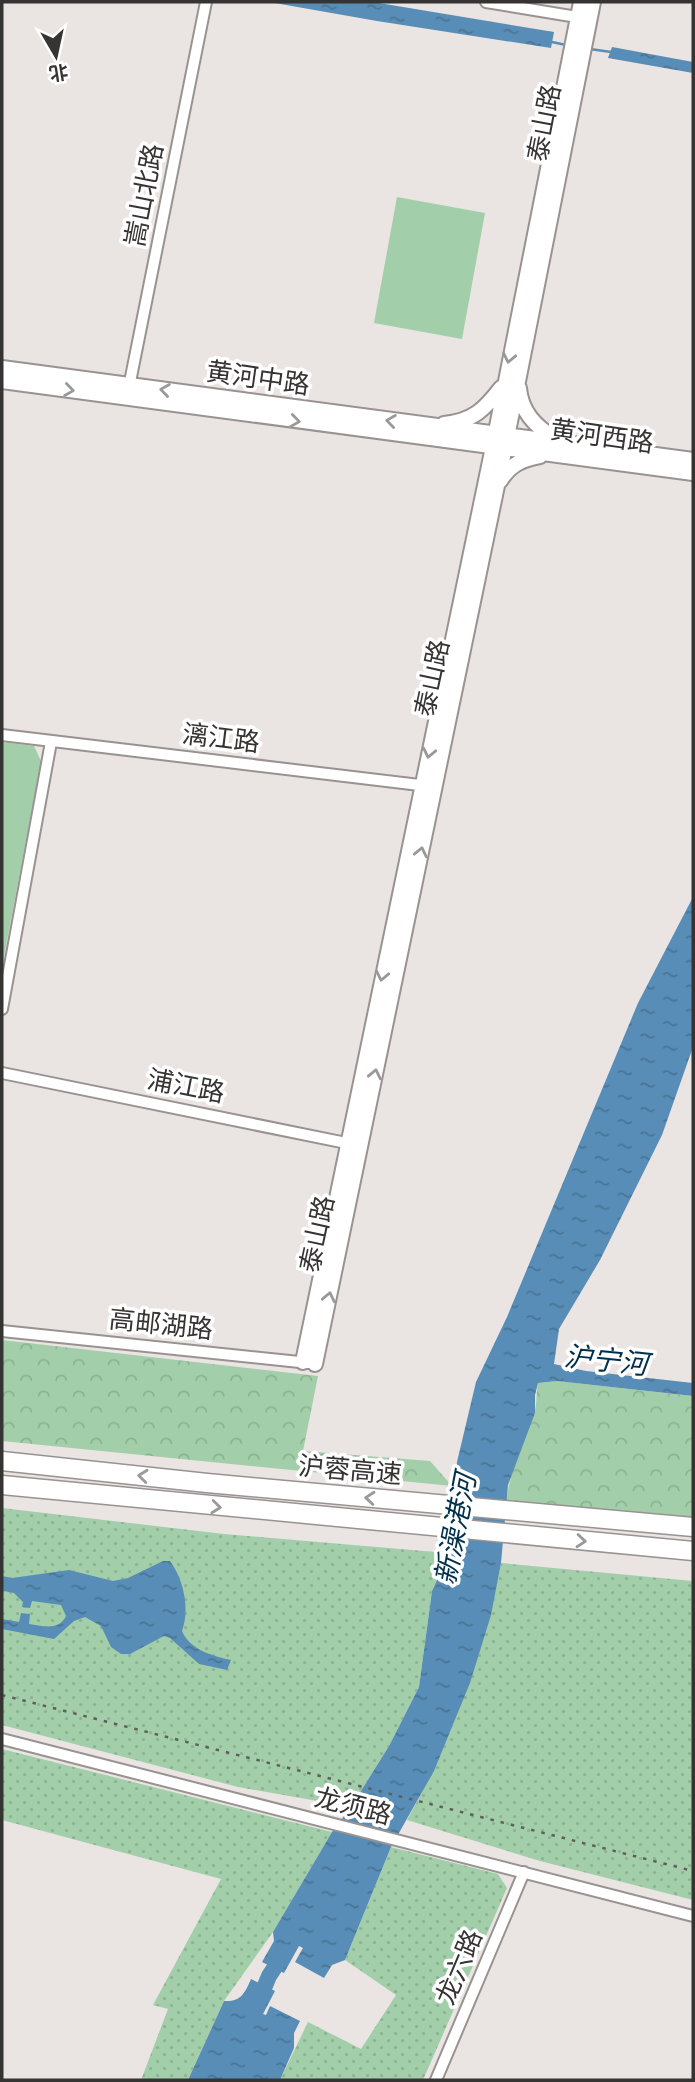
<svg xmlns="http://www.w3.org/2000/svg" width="695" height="2082" font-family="'Exo 2','Noto Sans SC',sans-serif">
	<defs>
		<pattern id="forest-crowns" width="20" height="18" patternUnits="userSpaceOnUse" patternTransform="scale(1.75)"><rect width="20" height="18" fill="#a2cfa9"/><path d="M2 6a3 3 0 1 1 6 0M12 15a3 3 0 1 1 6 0" fill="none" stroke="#8cb292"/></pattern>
		<pattern id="park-dots" width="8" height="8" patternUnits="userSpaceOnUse" patternTransform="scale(1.75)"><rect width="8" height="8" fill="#a2cfa9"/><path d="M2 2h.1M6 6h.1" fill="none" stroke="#8cb292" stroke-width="1.8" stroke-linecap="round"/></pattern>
		<pattern id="water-ripples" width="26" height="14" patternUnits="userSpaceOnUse" patternTransform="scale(1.75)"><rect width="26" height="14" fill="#578db6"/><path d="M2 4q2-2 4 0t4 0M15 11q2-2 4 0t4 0" fill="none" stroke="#497495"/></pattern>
	</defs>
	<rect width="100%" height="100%" fill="#eae4e2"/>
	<path fill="#a2cfa9" d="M397,197L485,213L462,339L374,323Z
		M2,742L34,746L41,761L2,967Z"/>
	<path fill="url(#forest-crowns)" d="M2,1340L318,1376L303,1451L430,1461L452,1486L2,1441Z
		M557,1381L693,1396V1521L506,1504C509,1473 522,1444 534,1415C537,1406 536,1393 538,1383Z"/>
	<path fill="url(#park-dots)" d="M2,1508L224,1534L447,1553L446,1561L432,1591L419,1687L389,1746L351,1807L238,1787L2,1725Z
		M501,1563L693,1581V1900L540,1861L407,1820C452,1740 483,1654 501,1563Z
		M2,1749L332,1832L273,1932L224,2001L188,2080H141L168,2009L153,2005L221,1879L2,1820Z
		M391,1847L498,1874L507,1888L423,2080H280L308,2022L361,2049L396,1995L345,1960Z"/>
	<path fill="url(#water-ripples)" d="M269,2H373L554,32L551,48L377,21Z
		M612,47L693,62V73L608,58Z
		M693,897V1047L662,1135L600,1260L559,1329L554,1364L586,1371L693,1383V1396L557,1381L538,1383L535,1395V1413L508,1485L501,1563L491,1615L470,1683L434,1771L391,1847L345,1960L332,1965L324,1978L295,1962L303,1948L299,1946L284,1973L262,1962L274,1941L273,1932L332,1832L351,1807L389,1746L419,1687L432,1591L446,1561L457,1462L476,1382L507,1317L638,1003Z
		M163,1561H170C184,1580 190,1609 182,1631C190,1650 213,1656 231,1660L227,1670L199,1664L170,1638L164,1636L130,1654H121L111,1647L101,1626L85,1617L74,1621L54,1639L2,1629V1619L19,1622L21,1613L30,1614L29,1624C43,1626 59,1631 66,1616L61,1605L32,1601L30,1608L22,1607L23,1602L14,1593L4,1591L2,1595V1576L12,1578L69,1570L113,1581L128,1578Z
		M251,1979L275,1991L263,2014L266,2015L270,2006L300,2021L294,2033V2048L280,2080H188L224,2001C241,2002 245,1993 251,1979Z"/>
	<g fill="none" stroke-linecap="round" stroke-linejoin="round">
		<path stroke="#578db6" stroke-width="2.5" d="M552,42L566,45
			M590,49L611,52"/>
		<path stroke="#578db6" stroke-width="16" d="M258,2003L269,1976L285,1952"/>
		<g stroke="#989391" stroke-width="14">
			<path id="minor" d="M486,2L583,18
				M128,392L206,2
				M2,735L428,786
				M2,1009L51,742
				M2,1073L356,1145
				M2,1331L309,1363
				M2,1739L693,1916
				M436,2080L524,1872"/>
		</g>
		<g stroke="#989391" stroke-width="18">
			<path id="major" d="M2,368L693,460
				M2,381L693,473
				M519,388C521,412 536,428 557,439
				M444,424C473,421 484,410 501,388
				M500,481C510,465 522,459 540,456
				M303,1362L493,447L581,2
				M315,1364L505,447L593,2"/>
		</g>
		<g stroke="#989391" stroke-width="21">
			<path id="highway" d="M2,1461L207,1483L693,1527
				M2,1485L693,1551"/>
		</g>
		<use href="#minor" stroke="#fff" stroke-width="10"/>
		<use href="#major" stroke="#fff" stroke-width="14"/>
		<use href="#highway" stroke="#fff" stroke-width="18"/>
		<path stroke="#625e5d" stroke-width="2.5" stroke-dasharray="3.5 7" stroke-linecap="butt" d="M2,1695L693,1871"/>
	</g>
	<defs><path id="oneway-chevron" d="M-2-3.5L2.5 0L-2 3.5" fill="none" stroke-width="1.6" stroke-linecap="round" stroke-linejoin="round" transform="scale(1.75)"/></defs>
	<g stroke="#9a9999">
		<use href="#oneway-chevron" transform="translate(509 358) rotate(102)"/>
		<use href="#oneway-chevron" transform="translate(69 390) rotate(8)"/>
		<use href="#oneway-chevron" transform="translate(165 390) rotate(-172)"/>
		<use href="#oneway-chevron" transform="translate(295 421) rotate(8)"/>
		<use href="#oneway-chevron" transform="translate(391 421) rotate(-172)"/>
		<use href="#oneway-chevron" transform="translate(429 753) rotate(102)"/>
		<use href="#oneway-chevron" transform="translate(421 852) rotate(-78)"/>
		<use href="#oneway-chevron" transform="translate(382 976) rotate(102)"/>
		<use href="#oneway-chevron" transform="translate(375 1074) rotate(-78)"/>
		<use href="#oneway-chevron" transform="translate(329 1297) rotate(-78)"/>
		<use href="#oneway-chevron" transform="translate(143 1476) rotate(-174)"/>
		<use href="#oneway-chevron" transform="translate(370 1498) rotate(-175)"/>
		<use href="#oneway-chevron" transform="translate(216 1507) rotate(6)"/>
		<use href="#oneway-chevron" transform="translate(581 1541) rotate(5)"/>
	</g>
	<g text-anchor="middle" stroke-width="7" stroke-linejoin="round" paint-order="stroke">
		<g font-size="26" fill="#363333" stroke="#fff">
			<text transform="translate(544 123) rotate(-79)" y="9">泰山路</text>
			<text transform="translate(144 195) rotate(-79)" y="9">嵩山北路</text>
			<text transform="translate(258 378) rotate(8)" y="9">黄河中路</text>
			<text transform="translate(602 436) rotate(8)" y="9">黄河西路</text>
			<text transform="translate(432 678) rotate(-78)" y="9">泰山路</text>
			<text transform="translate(221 738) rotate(7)" y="9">漓江路</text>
			<text transform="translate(186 1086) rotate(11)" y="9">浦江路</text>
			<text transform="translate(317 1234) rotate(-78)" y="9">泰山路</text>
			<text transform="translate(161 1324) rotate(6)" y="9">高邮湖路</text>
			<text transform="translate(350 1470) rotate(5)" y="9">沪蓉高速</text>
			<text transform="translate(353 1806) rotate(14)" y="9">龙须路</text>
			<text transform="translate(459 1967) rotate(-67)" y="9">龙六路</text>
		</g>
		<g font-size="28" font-style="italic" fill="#01304c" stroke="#fff">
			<text transform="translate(606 1360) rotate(6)" y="10">沪宁河</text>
			<text transform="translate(455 1529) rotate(-79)" y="10">新澡港河</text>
		</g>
	</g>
	<rect width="695" height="2082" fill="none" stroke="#363333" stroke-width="7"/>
	<g transform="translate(56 56) rotate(171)" stroke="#ffffff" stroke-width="5" paint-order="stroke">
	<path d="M0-5L12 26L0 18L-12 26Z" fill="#363333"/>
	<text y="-10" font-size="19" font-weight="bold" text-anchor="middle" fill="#363333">北</text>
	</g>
</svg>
